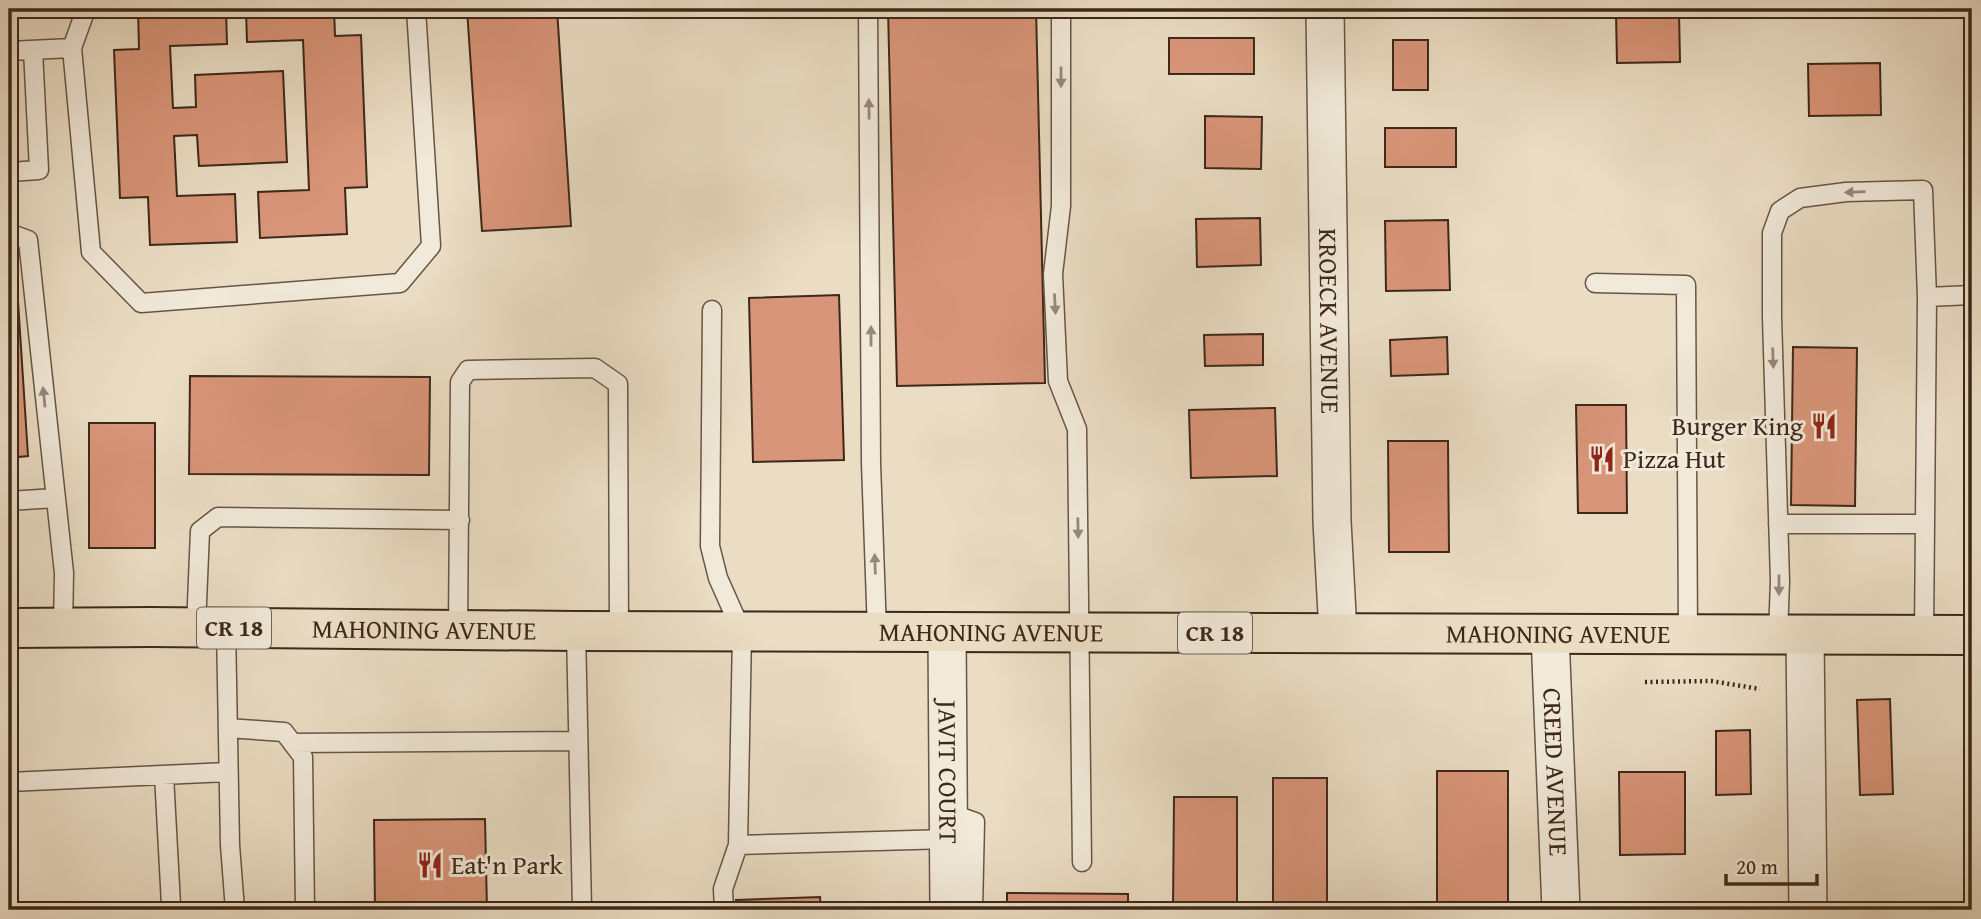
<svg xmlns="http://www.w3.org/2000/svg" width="1981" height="919" font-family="'Gentium Book Plus',serif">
	<rect width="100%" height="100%" fill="#eaddc4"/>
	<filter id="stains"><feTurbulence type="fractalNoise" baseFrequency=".00286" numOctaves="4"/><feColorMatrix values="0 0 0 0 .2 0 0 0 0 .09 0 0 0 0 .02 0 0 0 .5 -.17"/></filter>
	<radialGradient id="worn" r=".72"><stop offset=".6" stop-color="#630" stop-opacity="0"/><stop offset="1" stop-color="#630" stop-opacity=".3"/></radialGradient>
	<path fill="#d99579" stroke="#3d2819" stroke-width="2" d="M138,9H226L227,44L170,46L173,108L196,107L195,75L283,71L287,162L199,166L197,135L174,136L177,196L235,194L237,242L150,245L148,197L120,198L114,50L139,49Z
		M246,9H334L335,36L361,35L367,187L345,188L347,234L260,238L258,192L309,190L303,40L247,42Z
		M467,9H557L571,226L482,231Z
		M888,9H1036L1045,383L897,386Z
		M1679,12L1680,62L1617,63L1616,13Z
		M1169,38H1254V74H1169Z
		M1393,40H1428V90H1393Z
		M1880,63L1881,115L1809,116L1808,64Z
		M1205,116L1262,117L1261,169L1205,168Z
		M1385,128H1456V167H1385Z
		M1260,218L1261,265L1197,267L1196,219Z
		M1448,220L1450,290L1386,291L1385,221Z
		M16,270L28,456L9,458V271Z
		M839,295L844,460L753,462L749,298Z
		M1263,334V365L1205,366L1204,335Z
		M1447,337L1448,374L1391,376L1390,340Z
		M1793,347L1857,348L1855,506L1791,505Z
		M190,376L430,377L429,475L189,474Z
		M1576,405H1626L1627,513H1578Z
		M1275,408L1277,476L1191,478L1189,410Z
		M89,423H155V548H89Z
		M1388,441H1448L1449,552H1389Z
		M1890,699L1893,794L1860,795L1857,700Z
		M1750,730L1751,794L1716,795V731Z
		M1437,771H1508V910H1437Z
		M1619,772H1685V854L1620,855Z
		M1273,778H1327V910H1273Z
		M1174,797H1237V910H1173Z
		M485,819L487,910H375L374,820Z
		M1007,893L1128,894V910H1007Z
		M820,897L821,910H737L736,900Z"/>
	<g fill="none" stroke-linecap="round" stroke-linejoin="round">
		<g stroke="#685544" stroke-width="21">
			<path id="lane" d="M86,9L72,48L91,252L141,303L400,283L431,246L416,9
				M868,9L871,463L877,632
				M1061,9V206L1053,274L1058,381L1077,429L1082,862
				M9,51L72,48
				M9,172L39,170L33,50
				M9,233L28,240L64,573L63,627
				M1595,283L1686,285L1688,634
				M1927,297L1972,295
				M712,310L710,546L718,578L742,632L738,845L723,889L724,910
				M9,501L55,498
				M1778,524H1925
				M196,627L200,531L218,517L460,520
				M226,628L230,845L235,910
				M458,630L460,382L468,370L595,368L618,384L619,631
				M576,631L582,910
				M1778,635L1780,581L1772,317V233L1780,211L1800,198L1846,192L1923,190L1927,297L1924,635
				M228,728L284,732L303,757L305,910
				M292,743L578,741
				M164,775L171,905
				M9,782L228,772
				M949,813L975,822L973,910
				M738,845L949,839"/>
		</g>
		<g stroke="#685544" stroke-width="40">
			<g id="street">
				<path id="s1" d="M1325,9L1332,521L1338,633"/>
				<path id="s2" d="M947,632L949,910"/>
				<path id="s3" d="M1550,634L1561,910"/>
				<path d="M1805,635L1808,910"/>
			</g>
		</g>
		<g stroke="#3d2819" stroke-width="42">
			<g id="primary">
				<path id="s4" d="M9,628L151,627L576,631L1972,635"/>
			</g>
		</g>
		<path stroke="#3d2819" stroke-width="4.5" stroke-dasharray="2 3.5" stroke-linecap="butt" d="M1645,682L1711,681L1760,689"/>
		<use href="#lane" stroke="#f1e9d9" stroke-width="18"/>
		<use href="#street" stroke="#f1e9d9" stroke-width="37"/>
		<use href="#primary" stroke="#eaddc4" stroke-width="38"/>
	</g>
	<defs><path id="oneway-solid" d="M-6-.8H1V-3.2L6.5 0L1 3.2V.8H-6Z" transform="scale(1.75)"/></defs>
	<g fill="#978879">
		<use href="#oneway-solid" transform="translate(1061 77) rotate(90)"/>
		<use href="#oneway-solid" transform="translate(869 109) rotate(-91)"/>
		<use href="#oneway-solid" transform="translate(1855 192) rotate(178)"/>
		<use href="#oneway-solid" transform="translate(1055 304) rotate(87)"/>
		<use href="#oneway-solid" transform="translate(871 336) rotate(-90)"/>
		<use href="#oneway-solid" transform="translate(1773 358) rotate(88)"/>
		<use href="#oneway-solid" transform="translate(44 397) rotate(-96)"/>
		<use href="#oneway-solid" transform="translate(1078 528) rotate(89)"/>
		<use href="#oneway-solid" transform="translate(875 564) rotate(-92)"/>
		<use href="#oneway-solid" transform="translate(1779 585) rotate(90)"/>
	</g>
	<defs>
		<g id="restaurant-bare" transform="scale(2.1)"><path d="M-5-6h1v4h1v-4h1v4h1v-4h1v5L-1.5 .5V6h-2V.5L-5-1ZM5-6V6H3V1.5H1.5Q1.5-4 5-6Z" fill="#8f2418" stroke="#f1e9d9" stroke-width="2.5" paint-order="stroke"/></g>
	</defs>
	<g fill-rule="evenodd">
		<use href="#restaurant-bare" x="1824" y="426"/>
		<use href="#restaurant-bare" x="1602" y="459"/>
		<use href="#restaurant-bare" x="430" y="865"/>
	</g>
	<g text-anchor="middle" stroke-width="6" stroke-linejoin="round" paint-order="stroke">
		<g fill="#f1e9d9" stroke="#736253" stroke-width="2">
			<rect x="197" y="607.5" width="74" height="41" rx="5"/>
			<rect x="1178" y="612.5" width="74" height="41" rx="5"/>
		</g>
		<g font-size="24" font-weight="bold" fill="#3d2819">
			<text x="234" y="636">CR 18</text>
			<text x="1215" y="641">CR 18</text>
		</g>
		<g font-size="26" fill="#3d2819" stroke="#f1e9d9">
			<text dy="9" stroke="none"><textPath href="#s1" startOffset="312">KROECK AVENUE</textPath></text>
			<text dy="9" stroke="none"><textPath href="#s4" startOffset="415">MAHONING AVENUE</textPath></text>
			<text dy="9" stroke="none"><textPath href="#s4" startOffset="982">MAHONING AVENUE</textPath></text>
			<text dy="9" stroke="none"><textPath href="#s4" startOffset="1549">MAHONING AVENUE</textPath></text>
			<text dy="9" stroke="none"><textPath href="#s2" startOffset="140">JAVIT COURT</textPath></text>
			<text dy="9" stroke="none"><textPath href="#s3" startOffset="138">CREED AVENUE</textPath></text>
		</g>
		<g font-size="26" fill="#3d2819" stroke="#f1e9d9" text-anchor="start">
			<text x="1803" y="435" text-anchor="end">Burger King</text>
			<text x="1623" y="468">Pizza Hut</text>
			<text x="451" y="874">Eat'n Park</text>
		</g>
	</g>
	<rect width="1981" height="919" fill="none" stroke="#eaddc4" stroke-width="35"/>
	<rect x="10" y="10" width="1960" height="898" fill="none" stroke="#3d2819" stroke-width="3.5"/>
	<rect x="18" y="18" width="1946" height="884" fill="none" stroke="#3d2819" stroke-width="2"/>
	<path d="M1726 874v10h91v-10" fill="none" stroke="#3d2819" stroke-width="3.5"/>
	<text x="1736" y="874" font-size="21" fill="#3d2819" stroke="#f1e9d9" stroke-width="5" paint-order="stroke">20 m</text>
	<rect width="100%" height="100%" filter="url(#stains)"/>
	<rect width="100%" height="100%" fill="url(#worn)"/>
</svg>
